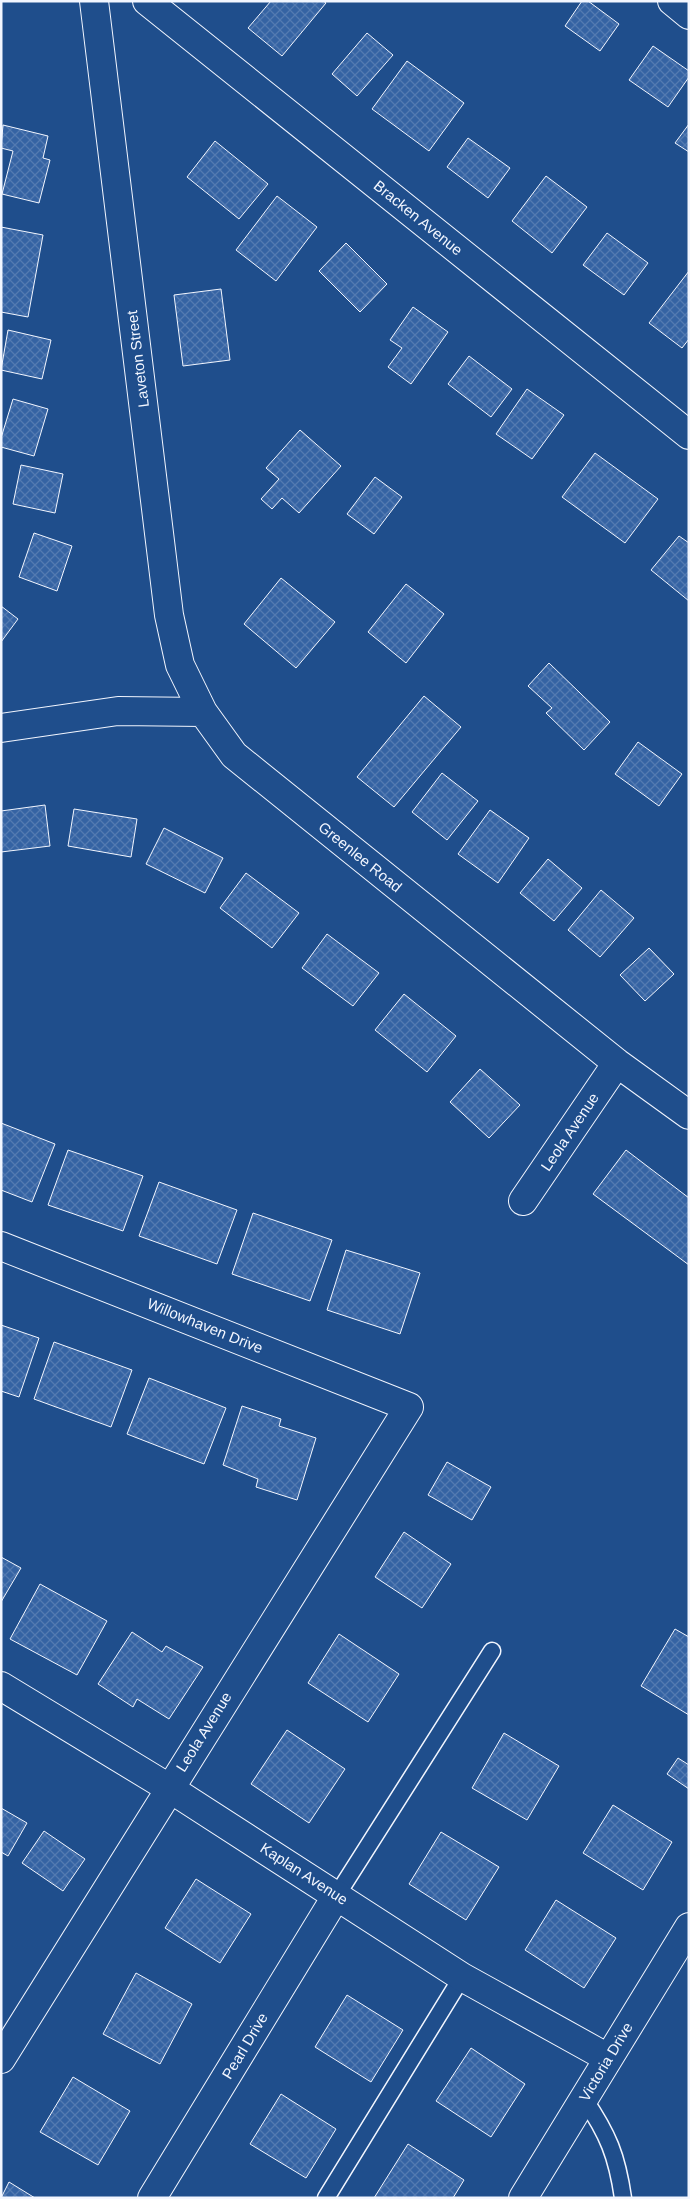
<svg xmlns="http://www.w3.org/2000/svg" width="690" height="2199" font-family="Arial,sans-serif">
	<defs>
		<pattern id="building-cross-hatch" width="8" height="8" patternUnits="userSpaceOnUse" patternTransform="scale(1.25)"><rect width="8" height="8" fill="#3563a3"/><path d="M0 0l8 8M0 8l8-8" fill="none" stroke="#537ab1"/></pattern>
	</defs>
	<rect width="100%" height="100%" fill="#1f4e8c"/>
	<path fill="url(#building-cross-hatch)" stroke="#f2f6ff" d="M271,1H323L326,3L282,56L248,28Z
		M582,1H588L619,24L600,51L565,26Z
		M367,33L393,55L357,96L332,74Z
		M653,46L689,71V77L668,107L629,80Z
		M407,61L464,103L429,151L372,109Z
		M689,124V152L675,143Z
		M3,125L48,136L43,158L50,160L39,203L2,194L13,151L1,148Z
		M468,138L510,168L488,198L447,167Z
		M215,141L268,184L239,219L187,177Z
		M546,176L587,207L552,253L512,221Z
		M277,196L317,227L276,281L236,250Z
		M1,227L43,235L28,317L1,312Z
		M607,233L648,263L624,295L583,265Z
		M346,243L387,284L360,312L319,271Z
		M689,271V339L682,348L649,323Z
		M221,289L230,360L183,366L174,295Z
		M413,307L448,332L411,384L388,367L402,348L390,340Z
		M8,330L51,340L42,379L1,370Z
		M469,356L512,389L491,417L448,384Z
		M527,389L564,415L532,459L496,434Z
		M13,399L48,409L34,456L1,447V438Z
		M300,430L341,466L299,513L282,498L272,509L261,499L279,479L266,468Z
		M595,453L658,499L625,543L562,497Z
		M21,465L63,474L55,513L13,504Z
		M375,477L402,497L374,534L347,514Z
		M34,533L72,546L57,591L19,577Z
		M679,536L689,543V601L651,570Z
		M281,578L335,622L296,668L244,624Z
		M406,584L444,614L406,663L368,632Z
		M1,606L18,619L1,642Z
		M549,663L610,722L584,750L546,713L552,708L528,686Z
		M424,696L461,727L394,807L357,777Z
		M638,742L682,774L659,806L615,774Z
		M442,773L478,801L447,840L412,812Z
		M45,805L50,846L1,852V811Z
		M74,809L137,819L131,857L68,846Z
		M490,810L529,838L498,883L458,854Z
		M164,828L223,858L205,893L146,864Z
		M548,859L582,888L554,921L520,893Z
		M246,873L299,913L272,948L220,908Z
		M601,890L634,918L600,957L568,930Z
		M327,934L379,973L353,1006L302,968Z
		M649,948L674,974L645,1001L620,975Z
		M404,994L456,1036L427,1072L375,1030Z
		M480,1069L520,1105L489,1138L450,1102Z
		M1,1123L55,1144L32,1202L1,1190Z
		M68,1150L143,1176L123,1231L48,1205Z
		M626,1150L689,1198V1265L593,1194Z
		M159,1182L237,1210L217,1264L139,1236Z
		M253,1213L332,1240L310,1301L232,1274Z
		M346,1250L420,1273L400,1334L327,1310Z
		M1,1325L39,1338L19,1397L1,1391Z
		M54,1342L132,1370L111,1427L34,1399Z
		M149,1378L226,1408L204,1464L127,1434Z
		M242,1406L281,1419L279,1426L316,1438L297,1500L256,1487L258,1479L223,1465Z
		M447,1462L491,1487L472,1520L428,1495Z
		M404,1532L451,1564L422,1608L375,1577Z
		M1,1557L21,1568L1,1602Z
		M40,1584L107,1621L77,1675L10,1639Z
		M675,1629L689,1637V1715L641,1686Z
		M132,1632L162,1652L166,1646L203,1667L169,1719L137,1699L133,1707L98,1684Z
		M339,1634L399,1674L368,1722L308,1683Z
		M287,1730L345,1769L309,1823L251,1784Z
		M504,1733L559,1766L527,1820L472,1788Z
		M678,1758L689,1765V1789L667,1774Z
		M613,1805L672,1842L643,1890L583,1853Z
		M1,1808L27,1823L8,1856L1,1852Z
		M44,1831L85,1859L63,1891L22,1863Z
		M441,1832L499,1867L466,1920L409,1884Z
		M196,1879L251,1914L220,1963L165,1928Z
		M556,1900L616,1938L584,1988L525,1950Z
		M136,1973L192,2004L160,2064L103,2034Z
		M347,1995L403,2030L371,2082L315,2047Z
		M471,2048L525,2084L491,2137L436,2101Z
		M73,2077L130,2111L98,2165L40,2132Z
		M281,2094L336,2129L306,2178L250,2144Z
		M408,2144L464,2180L453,2198H374Z
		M9,2182L35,2198H1Z"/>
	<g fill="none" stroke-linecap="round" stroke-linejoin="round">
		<g stroke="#f2f6ff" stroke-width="19">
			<path id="lane" d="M337,1895L492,1651
				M584,2099C608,2134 617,2156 623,2198
				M326,2198L462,1977"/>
		</g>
		<g stroke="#f2f6ff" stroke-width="30">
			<path id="street" d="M94,1L169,615L180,665L203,712
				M147,1L689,435
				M672,1L689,15
				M1,728L118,711L203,712L234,755L617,1063L689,1115
				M523,1201L617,1063
				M1,1246L409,1407L1,2059
				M1,1686L169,1788L462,1977L608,2058
				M152,2198L337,1895
				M523,2198L689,1927"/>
		</g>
		<use href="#lane" stroke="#1f4e8c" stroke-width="16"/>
		<use href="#street" stroke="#1f4e8c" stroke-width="28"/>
	</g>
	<g text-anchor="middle" stroke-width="4" stroke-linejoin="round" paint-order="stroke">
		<g font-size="15" fill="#f2f6ff" stroke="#1f4e8c">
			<text transform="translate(418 218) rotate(39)" y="5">Bracken Avenue</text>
			<text transform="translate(138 359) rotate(-97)" y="5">Laveton Street</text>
			<text transform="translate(360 857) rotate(39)" y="5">Greenlee Road</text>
			<text transform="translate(570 1132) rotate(-56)" y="5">Leola Avenue</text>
			<text transform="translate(205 1326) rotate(22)" y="5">Willowhaven Drive</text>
			<text transform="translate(204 1732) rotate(-58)" y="5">Leola Avenue</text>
			<text transform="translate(304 1874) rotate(33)" y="5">Kaplan Avenue</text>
			<text transform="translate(245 2046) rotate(-59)" y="5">Pearl Drive</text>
			<text transform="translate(606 2062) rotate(-59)" y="5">Victoria Drive</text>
		</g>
	</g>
	<rect width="690" height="2199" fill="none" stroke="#f2f6ff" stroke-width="5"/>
</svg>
